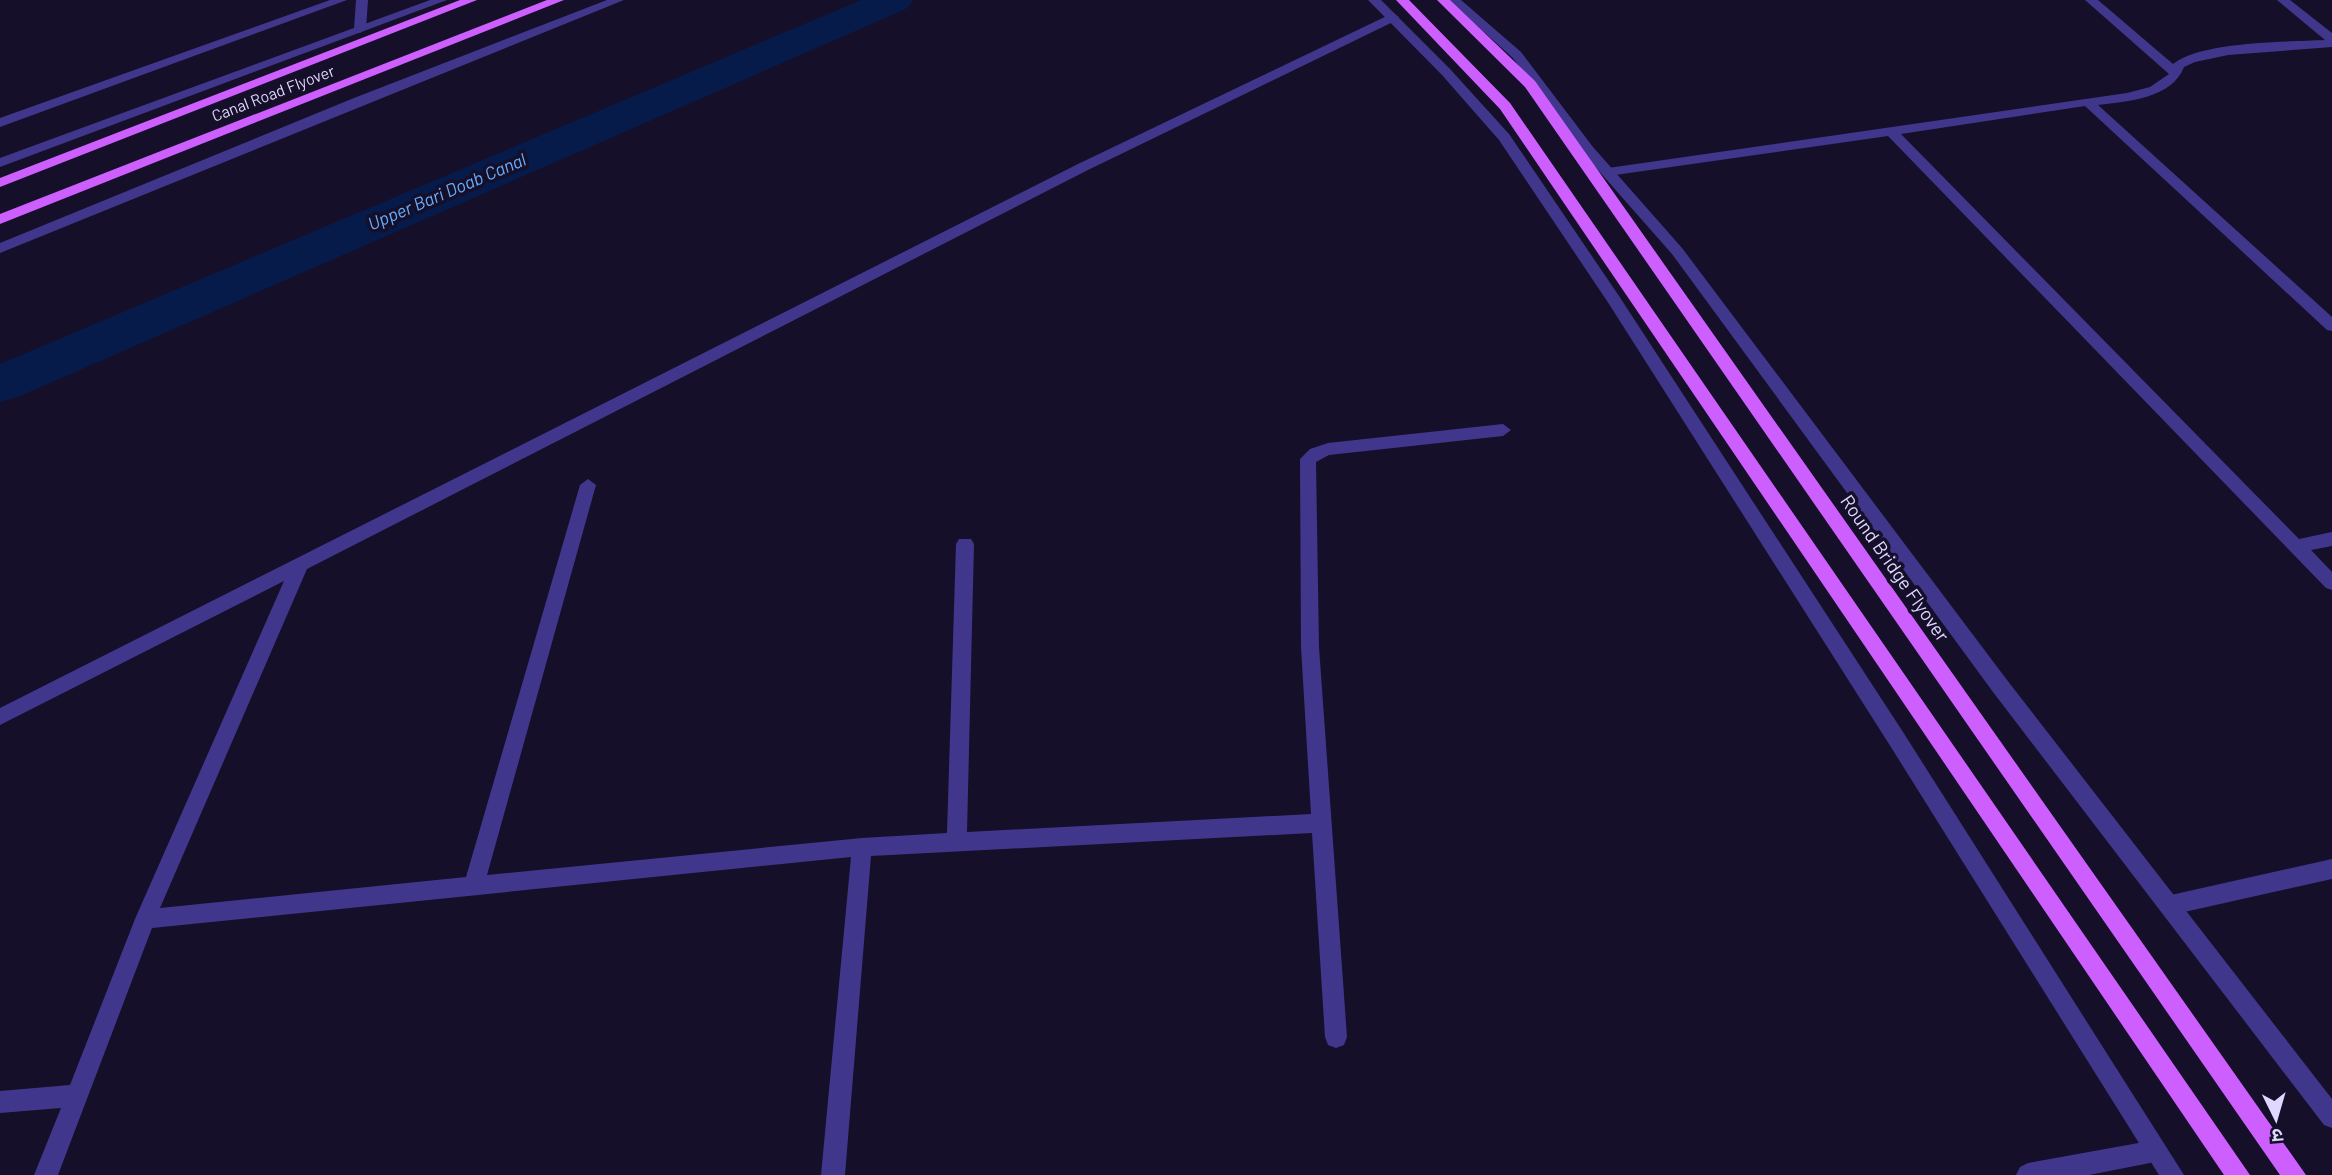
<svg xmlns="http://www.w3.org/2000/svg" width="2332" height="1175" font-family="Barlow,'Noto Sans Devanagari',sans-serif">
	<rect width="100%" height="100%" fill="#150f2a"/>
	<g fill="none" stroke-linecap="round" stroke-linejoin="round">
		<path fill="#071b4b" fill-rule="evenodd" d="M861,0H913L908,8L18,397L0,402V364Z"/>
		<path fill="#40378c" fill-rule="evenodd" d="M330,0H347L0,127V118Z
			M356,0H368L366,29L360,33L354,29Z
			M2085,0H2098L2173,64C2202,41 2287,42 2325,40L2277,0H2290L2332,33V47L2228,55L2195,62L2184,67C2172,98 2130,101 2098,105L2332,317V331L2327,330L2085,106L1901,134L2299,539L2332,532V546L2311,550L2332,572V590L2326,588L1888,136L1608,176L1601,172L1608,168L2127,93L2150,87L2169,74Z
			M1393,13L1399,17L1397,20L1088,170L307,569L160,908L466,877L580,485L588,479L596,485L487,875L862,838L947,833L956,544L959,539H971L974,544L967,832L1311,814L1301,647L1300,459L1310,449L1328,443L1503,424L1511,430L1503,436L1329,455L1316,462L1319,647L1347,1037L1344,1045L1336,1048L1328,1045L1325,1037L1312,833L871,856L845,1175H821L851,857L152,928L58,1175H34L61,1108L0,1113V1091L70,1085L135,919L284,581L0,725V708L1078,164Z
			M2332,859V879L2171,915L2164,912L2161,905L2164,898L2171,895Z
			M2155,1140L2163,1143L2166,1151L2163,1159L2155,1162L2089,1175H2016L2020,1167L2028,1163Z"/>
		<path fill="#40378c" fill-rule="evenodd" d="M430,0H447L0,167V158Z
			M607,0H624L0,253V243L354,98Z
			M1368,0H1381L1450,69L1509,134L1619,296L1903,732L2184,1175H2159L1889,744L1609,304L1499,140L1442,75Z
			M1448,0H1461L1521,52L1593,147L1682,248L2007,680L2332,1099V1128L2324,1125L1993,692L1672,254L1583,153L1513,58Z"/>
		<path fill="#ce5fff" fill-rule="evenodd" d="M460,0H477L0,187V178Z
			M547,0H564L0,224V214Z
			M1396,0H1409L1510,103L2250,1175H2224L1500,109Z
			M1437,0H1450L1535,81L2306,1175H2280L1525,87Z"/>
	</g>
	<g text-anchor="middle" stroke-width="7" stroke-linejoin="round" paint-order="stroke">
		<g font-size="16" fill="#dfd8ff" stroke="#150f2a">
			<text transform="translate(273 93) rotate(-21)" y="6">Canal Road Flyover</text>
		</g>
		<g font-size="18" font-style="italic" fill="#66aeff" stroke="#150f2a">
			<text transform="translate(447 192) rotate(-23)" y="6">Upper Bari Doab Canal</text>
		</g>
		<g font-size="19" fill="#dfd8ff" stroke="#150f2a">
			<text transform="translate(1895 568) rotate(55)" y="7">Round Bridge Flyover</text>
		</g>
	</g>
	<g transform="translate(2276 1119) rotate(175)" stroke="#150f2a" stroke-width="5" paint-order="stroke">
	<path d="M0-5L12 26L0 18L-12 26Z" fill="#dfd8ff"/>
	<text y="-10" font-size="19" font-weight="bold" text-anchor="middle" fill="#dfd8ff">उ</text>
	</g>
</svg>
